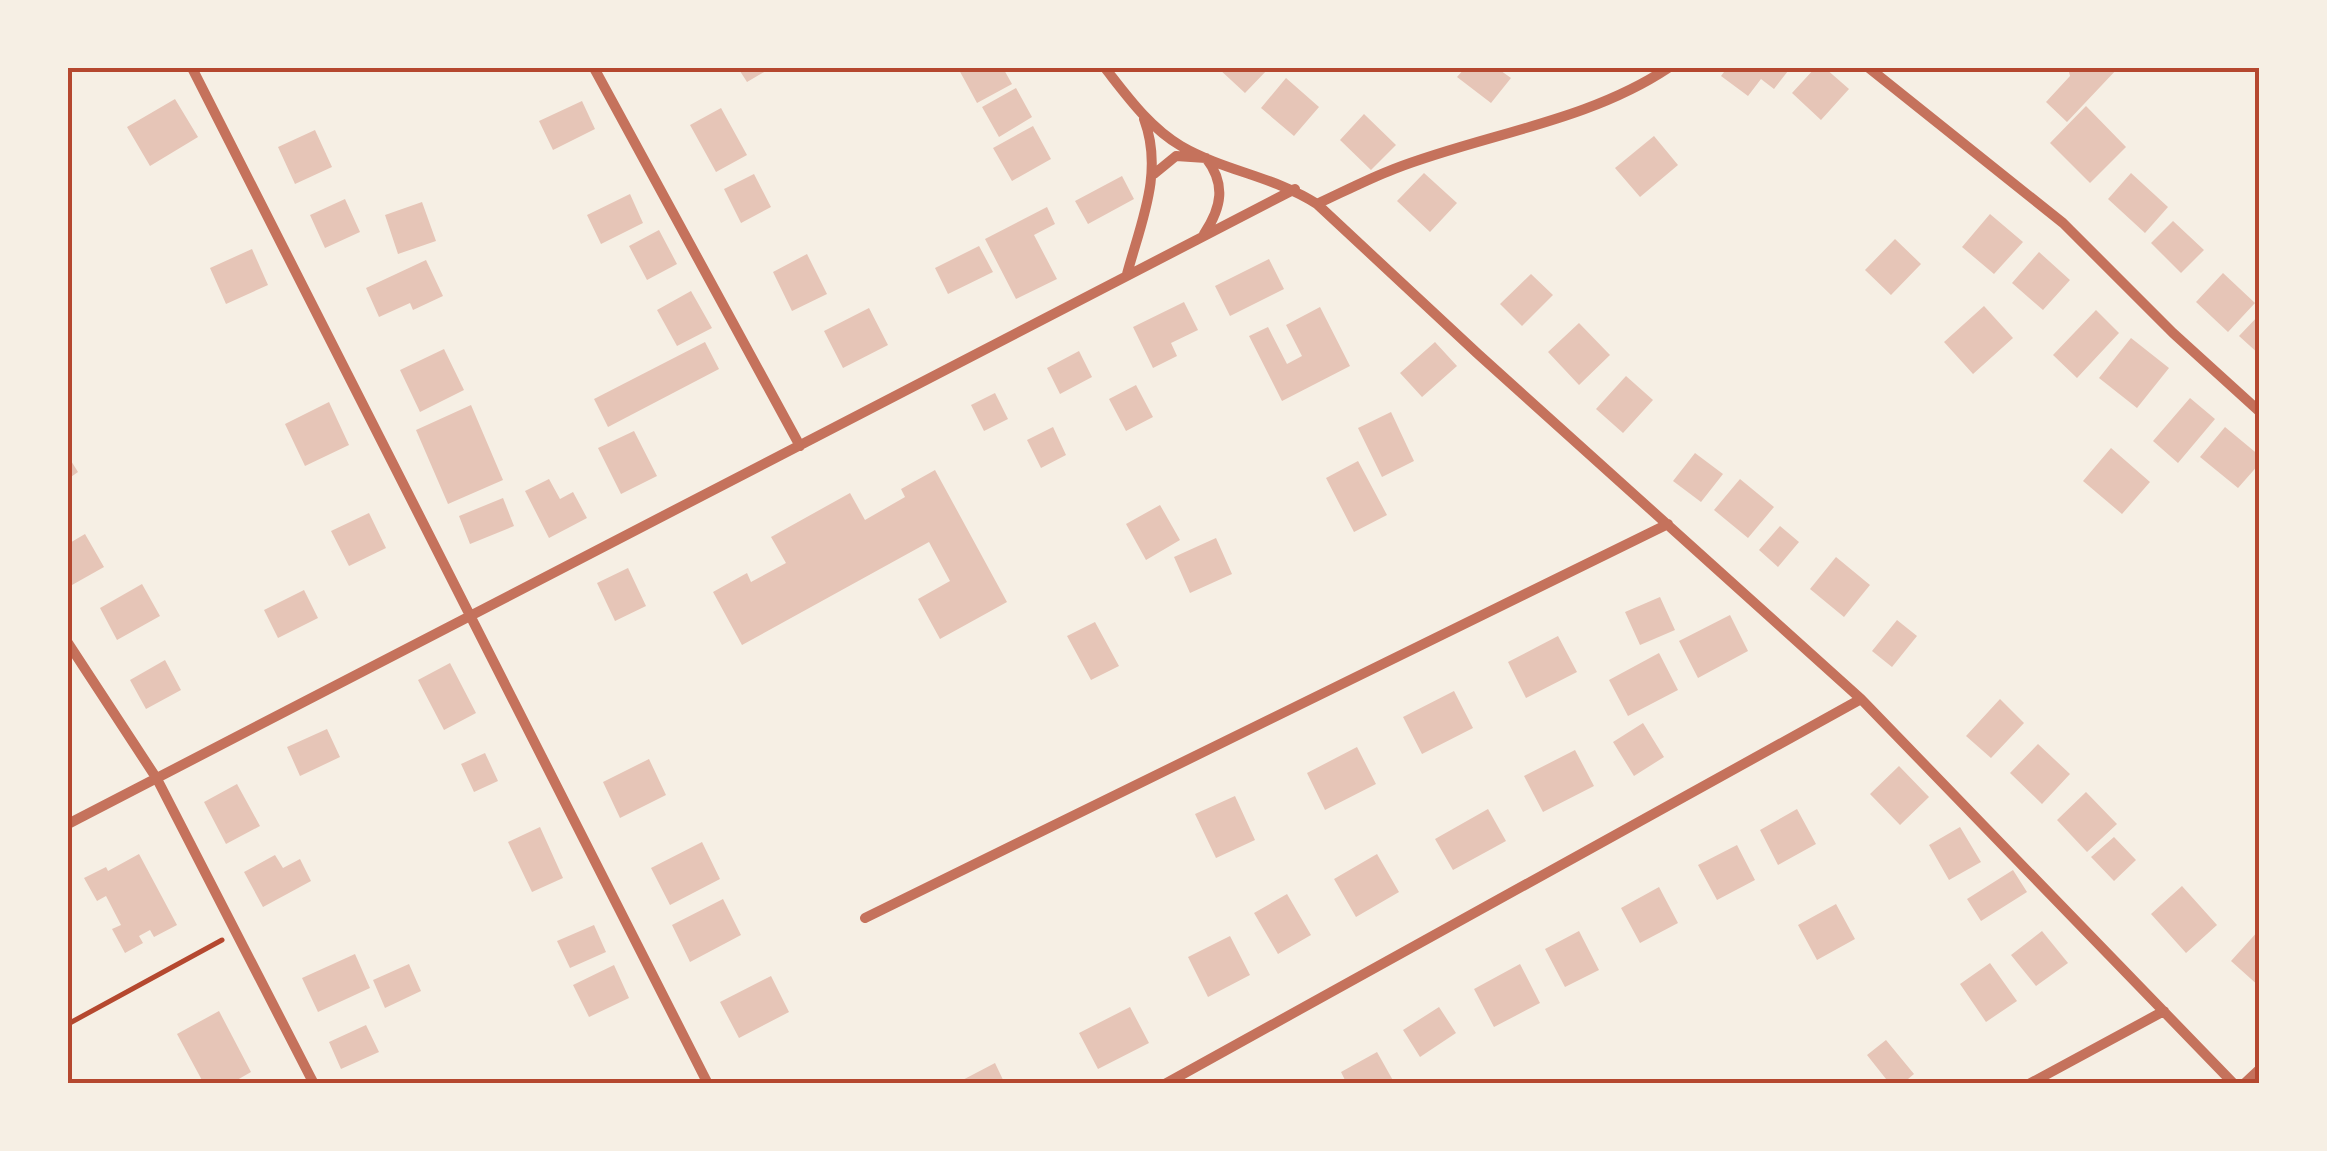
<svg xmlns="http://www.w3.org/2000/svg" width="2327" height="1151" viewBox="0 0 2327 1151" font-family="'PT Sans Narrow',sans-serif">
  <style>
    .building { fill: #e6c5b7 }
    .lines { fill: none; stroke-linecap: round; stroke-linejoin: round }
    .path { stroke: #b5482f; stroke-width: 5 }
    .minor { stroke: #c5725c; stroke-width: 10 }
    .neatline { fill: none; stroke: #b5482f; stroke-width: 4 }
  </style>
  <rect width="100%" height="100%" fill="#f6efe4"/>
  <path class="building" d="M738,68H771L747,82Z
    M958,68H1003L1012,84L977,103Z
    M1218,68H1269L1245,93Z
    M1465,68H1497L1511,78L1491,103L1457,77Z
    M1727,68H1784L1788,71L1774,89L1761,79L1748,96L1721,76Z
    M1815,68H1825L1849,89L1821,120L1792,93Z
    M2068,68H2118L2067,122L2046,102L2070,76Z
    M1286,78L1319,107L1294,136L1261,108Z
    M1016,88L1032,117L999,137L982,107Z
    M175,99L198,137L150,166L127,127Z
    M582,101L595,129L553,150L539,121Z
    M2086,106L2126,147L2090,183L2050,143Z
    M721,108L747,155L716,172L690,125Z
    M1364,114L1396,145L1371,170L1340,140Z
    M1033,126L1051,159L1012,181L993,148Z
    M315,130L332,167L295,184L278,147Z
    M1654,136L1678,165L1640,197L1615,168Z
    M1424,173L1457,203L1430,232L1397,201Z
    M2131,173L2168,207L2145,233L2108,199Z
    M754,174L771,207L741,223L724,189Z
    M1122,176L1134,199L1088,224L1075,201Z
    M630,194L643,223L601,244L587,215Z
    M345,199L360,232L325,248L310,215Z
    M422,202L436,241L398,254L385,215Z
    M1047,207L1055,224L1034,235L1057,279L1016,299L985,239Z
    M1990,214L2023,242L1994,274L1962,247Z
    M2173,221L2204,250L2181,273L2151,243Z
    M659,230L677,264L647,280L629,246Z
    M1895,239L1921,264L1891,295L1865,270Z
    M979,246L993,272L948,294L935,268Z
    M252,249L268,285L226,304L210,268Z
    M2039,252L2070,280L2043,310L2012,283Z
    M807,254L827,294L792,311L773,272Z
    M1269,259L1284,289L1230,316L1215,286Z
    M426,260L443,296L413,310L410,303L379,317L366,288Z
    M2223,273L2255,303L2228,332L2196,302Z
    M1531,274L1553,295L1522,326L1500,304Z
    M691,291L712,328L677,346L657,310Z
    M1184,302L1198,330L1171,343L1177,356L1153,368L1133,327Z
    M1984,306L2013,338L1973,374L1944,342Z
    M1320,307L1350,366L1282,401L1249,336L1268,327L1287,364L1302,356L1286,325Z
    M869,308L888,345L843,368L824,331Z
    M2096,310L2119,333L2077,378L2053,355Z
    M2260,314V355L2239,336Z
    M1579,323L1610,355L1579,385L1548,352Z
    M2131,338L2169,368L2137,408L2099,378Z
    M705,342L719,369L608,427L594,399Z
    M1435,342L1457,366L1422,397L1400,373Z
    M444,349L464,390L420,412L400,370Z
    M1079,351L1092,377L1060,394L1047,368Z
    M1626,376L1653,400L1623,433L1596,409Z
    M1136,385L1153,417L1126,431L1109,399Z
    M995,393L1008,419L984,431L971,405Z
    M2190,398L2215,419L2178,463L2153,441Z
    M329,402L349,445L305,466L285,424Z
    M471,405L503,480L448,504L416,430Z
    M1391,412L1414,461L1382,477L1358,428Z
    M1053,427L1066,455L1041,468L1027,440Z
    M2225,427L2260,456V463L2238,488L2200,457Z
    M634,431L657,476L621,494L598,448Z
    M2111,448L2150,482L2122,514L2083,481Z
    M1695,453L1723,474L1701,502L1673,481Z
    M68,456L78,472L68,479Z
    M1358,461L1387,515L1354,532L1326,478Z
    M935,470L1007,602L940,639L918,599L950,581L929,542L742,645L713,592L747,573L751,582L786,563L771,537L850,493L865,520L905,497L901,489Z
    M549,479L560,499L573,492L587,518L549,538L525,491Z
    M1740,479L1774,507L1748,538L1714,510Z
    M503,498L514,526L470,544L459,516Z
    M1160,505L1180,540L1146,560L1126,524Z
    M369,513L386,548L349,566L331,531Z
    M1780,526L1799,542L1778,567L1759,550Z
    M85,534L104,567L72,585L68,577V544Z
    M1216,538L1232,574L1190,593L1174,557Z
    M1836,557L1870,585L1844,617L1810,589Z
    M628,568L646,606L615,621L597,583Z
    M142,584L160,616L117,640L100,608Z
    M304,590L318,618L278,638L264,610Z
    M1660,597L1675,630L1640,645L1625,612Z
    M1730,615L1748,651L1698,678L1679,641Z
    M1897,620L1917,636L1892,667L1872,651Z
    M1095,622L1119,666L1091,680L1067,636Z
    M1558,636L1577,672L1526,698L1508,662Z
    M1659,653L1678,690L1628,716L1609,680Z
    M165,660L181,690L146,709L130,680Z
    M450,663L476,713L444,730L418,680Z
    M1454,691L1473,728L1422,754L1403,717Z
    M2000,699L2024,723L1991,758L1966,736Z
    M1643,723L1664,757L1634,776L1613,742Z
    M327,729L340,757L300,776L287,747Z
    M2038,744L2070,774L2042,804L2010,773Z
    M1357,747L1376,784L1325,810L1307,773Z
    M1575,750L1594,786L1543,812L1524,776Z
    M485,753L498,781L474,792L461,764Z
    M649,759L666,795L620,818L603,782Z
    M1899,766L1929,797L1900,825L1870,794Z
    M237,784L260,826L226,844L204,802Z
    M2086,792L2117,824L2087,852L2057,820Z
    M1235,796L1255,840L1216,858L1195,814Z
    M1488,809L1506,841L1453,870L1435,839Z
    M1797,809L1816,844L1778,865L1760,830Z
    M540,827L563,878L532,892L508,842Z
    M1960,827L1981,862L1949,880L1929,845Z
    M2114,837L2136,860L2114,881L2091,857Z
    M702,842L720,879L670,905L651,868Z
    M1737,845L1755,880L1717,900L1698,865Z
    M139,854L177,925L154,937L150,930L139,936L143,943L125,953L112,929L121,925L106,896L97,901L84,878L106,867L108,871Z
    M1377,854L1399,892L1356,917L1334,879Z
    M275,855L283,868L300,859L311,881L263,907L244,872Z
    M2013,870L2027,892L1981,921L1967,899Z
    M2182,886L2217,925L2186,953L2151,914Z
    M1659,887L1678,923L1640,943L1621,908Z
    M1287,894L1311,935L1278,954L1254,913Z
    M723,899L741,935L690,962L672,925Z
    M1836,904L1855,939L1817,960L1798,925Z
    M594,925L606,952L570,968L557,941Z
    M2260,929V987L2231,961Z
    M1579,931L1599,970L1565,987L1545,949Z
    M2042,931L2068,963L2036,986L2011,955Z
    M1230,936L1250,975L1208,997L1188,957Z
    M355,954L370,988L318,1012L302,978Z
    M1990,963L2017,1001L1986,1022L1960,984Z
    M409,964L421,991L385,1008L373,980Z
    M1520,964L1540,1003L1494,1027L1474,989Z
    M614,965L629,998L589,1017L573,985Z
    M771,976L789,1012L739,1038L720,1002Z
    M1130,1007L1149,1043L1098,1069L1079,1033Z
    M1439,1007L1456,1033L1420,1057L1403,1030Z
    M219,1011L251,1072L230,1084H204L177,1034Z
    M366,1025L379,1052L341,1069L329,1042Z
    M1886,1040L1914,1074L1902,1084H1890L1867,1055Z
    M1377,1052L1395,1084H1347L1341,1072Z
    M995,1063L1005,1084H955Z"/>
  <g class="lines">
    <path class="path" d="M68,1024L222,940"/>
    <path class="minor" d="M192,68L708,1084
      M594,68L800,446
      M1105,68C1127,96 1149,127 1181,146C1224,171 1276,177 1317,204L1478,354L1861,699L2234,1084
      M1869,68L2063,223L2173,333L2260,412
      M1154,174L1176,156L1206,158C1226,184 1222,207 1204,234
      M1317,204C1343,192 1368,179 1394,169C1484,134 1587,122 1668,68
      M1127,274C1141,222 1164,172 1144,119
      M68,643L157,779L314,1084
      M68,824L1295,189
      M865,918L1668,524
      M1165,1084L1861,699
      M2029,1084L2164,1011
      M2244,1084L2260,1069"/>
  </g>
  <rect width="2327" height="1151" fill="none" stroke="#f6efe4" stroke-width="140"/>
  <rect x="70" y="70" width="2187" height="1011" class="neatline"/>
</svg>
